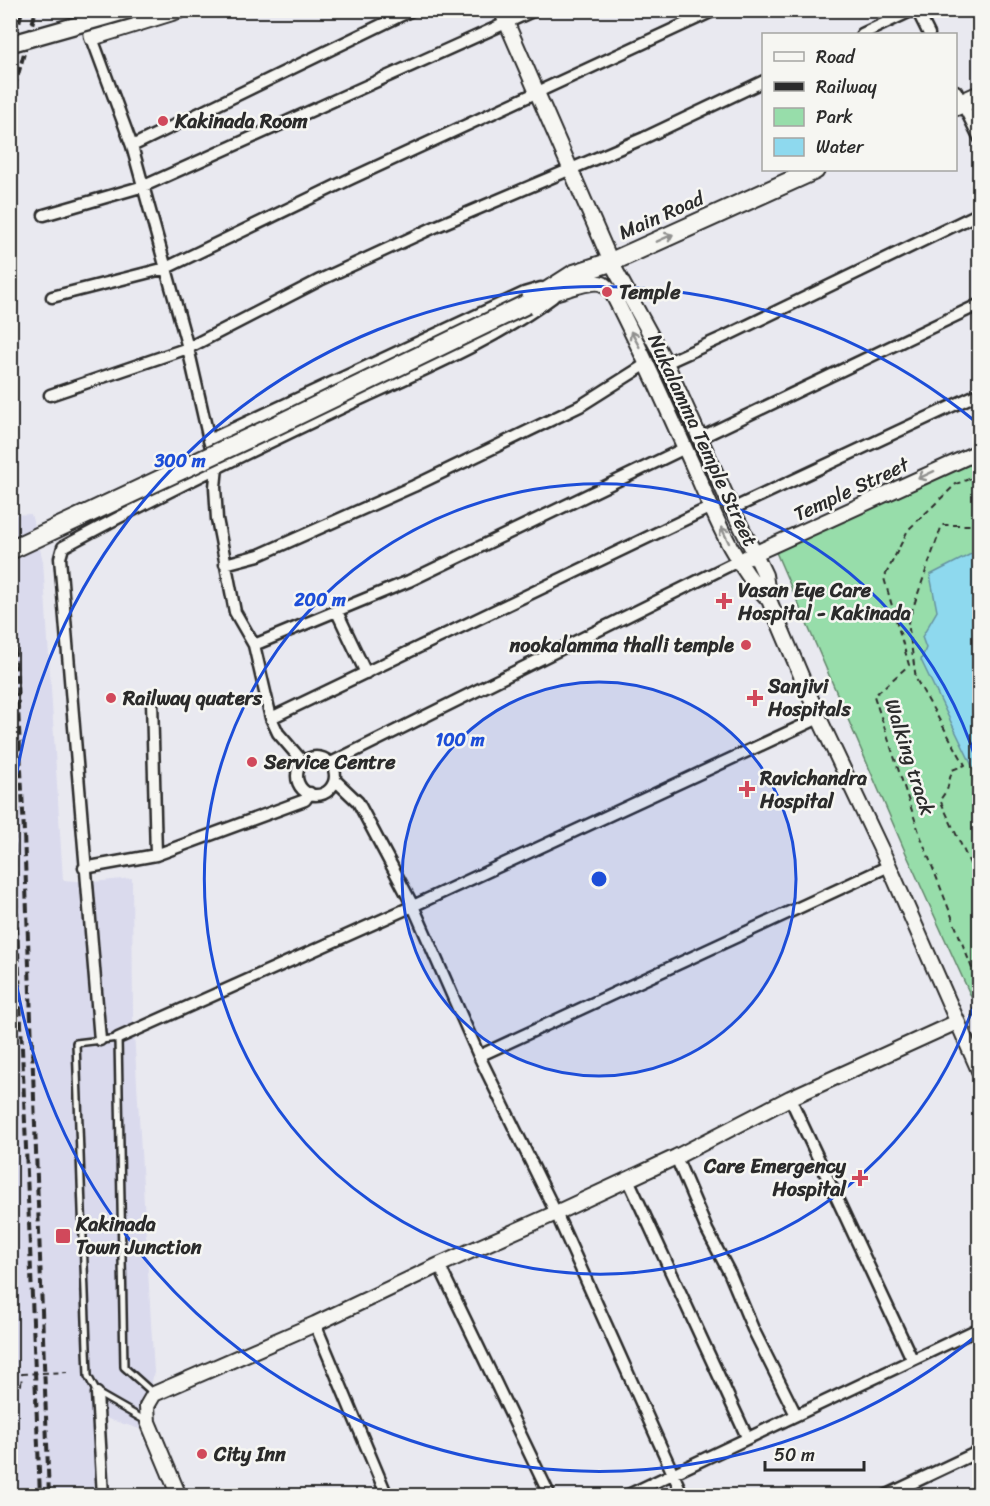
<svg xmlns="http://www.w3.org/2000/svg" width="990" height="1506" viewBox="0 0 990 1506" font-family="Sriracha,sans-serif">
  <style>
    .built { fill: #dadaed }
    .green { fill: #97ddaa; stroke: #61846a; stroke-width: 1.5 }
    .water { fill: #8ed9ee; stroke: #6693a0; stroke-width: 1.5 }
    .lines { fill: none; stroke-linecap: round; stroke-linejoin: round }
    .service-casing { stroke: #2b2b2b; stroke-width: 10 }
    .minor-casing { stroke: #2b2b2b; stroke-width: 15 }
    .tertiary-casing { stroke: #2b2b2b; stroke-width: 18 }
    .trunk-casing { stroke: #2b2b2b; stroke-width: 22 }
    .path { stroke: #2b2b2b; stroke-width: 2; stroke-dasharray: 6 4.5; stroke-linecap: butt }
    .service { stroke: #f6f6f2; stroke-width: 5 }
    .minor { stroke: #f6f6f2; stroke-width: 10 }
    .tertiary { stroke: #f6f6f2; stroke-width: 14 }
    .trunk { stroke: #f6f6f2; stroke-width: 18 }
    .rail { stroke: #2b2b2b; stroke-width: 4; stroke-dasharray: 9 4.5; stroke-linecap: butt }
    .secondary-bridge-casing { stroke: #2b2b2b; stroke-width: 20; stroke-linecap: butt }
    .trunk-bridge-casing { stroke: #2b2b2b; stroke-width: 22; stroke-linecap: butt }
    .path-bridge { stroke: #2b2b2b; stroke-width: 2; stroke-dasharray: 6 4.5; stroke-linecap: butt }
    .secondary-bridge { stroke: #f6f6f2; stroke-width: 15 }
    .trunk-bridge { stroke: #f6f6f2; stroke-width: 18 }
    .oneway { stroke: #90908e }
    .ring { fill: none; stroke: #1d4ed8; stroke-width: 3 }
    .poi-dot { fill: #d1495b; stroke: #f6f6f2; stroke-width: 2 }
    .labels { text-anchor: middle; stroke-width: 5; stroke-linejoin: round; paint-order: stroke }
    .poi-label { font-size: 20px; font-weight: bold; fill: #2b2b2b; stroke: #f6f6f2; text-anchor: start }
    .street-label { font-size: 20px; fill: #2b2b2b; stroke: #f6f6f2 }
    .centre { fill: #1d4ed8; stroke: #f6f6f2; stroke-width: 3 }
    .ring-label { font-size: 18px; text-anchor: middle; font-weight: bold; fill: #1d4ed8; stroke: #f6f6f2; stroke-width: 5; stroke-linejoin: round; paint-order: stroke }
  </style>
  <rect width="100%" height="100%" fill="#e9e9f0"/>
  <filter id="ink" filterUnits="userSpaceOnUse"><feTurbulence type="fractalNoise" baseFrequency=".0167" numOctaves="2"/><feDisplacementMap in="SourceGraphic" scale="12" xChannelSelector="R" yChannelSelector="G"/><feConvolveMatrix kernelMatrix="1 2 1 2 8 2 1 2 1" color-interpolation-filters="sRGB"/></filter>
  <g filter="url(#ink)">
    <path class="built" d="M31,514L43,561L63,880L93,882L132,878L133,1015L154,1373L140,1429L92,1414L95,1495L11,1496L10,515Z"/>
    <path class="green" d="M979,459V1014L904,849L772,543Z"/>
    <path class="water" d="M979,550V780L921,660L926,648L922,637L937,611L930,575Z"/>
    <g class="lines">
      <g class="service-casing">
        <path id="service" d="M146,1421L97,1393L88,1376L76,1043L118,1038L124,1367L153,1393"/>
      </g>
      <g class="minor-casing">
        <path id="minor" d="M917,10L929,34
          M862,34L913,10
          M92,38L132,146L188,348L209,440L217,467L215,487L217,519L235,612L254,645L271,718L278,733L303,762
          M956,91L980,139
          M132,146L412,10
          M44,215L144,186L535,10
          M52,297L166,268L350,179L715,10
          M666,363L728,335L980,213
          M50,395L188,348L320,280L437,226L644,138L764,81
          M700,438L980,304
          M209,440L524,293L541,288
          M732,509L980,393
          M225,564L259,555L414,486L580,406L648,363
          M337,612L366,673
          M254,645L409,581L685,448
          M152,700L156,855
          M271,718L711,507
          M297 776a19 19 0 1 1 38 0a19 19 0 1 1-38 0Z
          M331,763L738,561
          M335,780L358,802L413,906L479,1056L556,1213L683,1496
          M84,868L156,855L305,800L310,793
          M118,1038L413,906L819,718
          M100,1040L60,558L63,547C159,495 257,448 356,401C423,370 494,341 553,297
          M479,1056L889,866
          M790,1098L912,1359
          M676,1157L707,1230L730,1274L753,1329L796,1415
          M628,1179L747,1437
          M439,1265L550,1496
          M315,1324L387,1496
          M97,1393L103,1496
          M626,1496L980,1328
          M885,1496L980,1451"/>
      </g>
      <g class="tertiary-casing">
        <path id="tertiary" d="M88,10L92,38L182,10
          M501,10L611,262L666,363L732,509L755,554L765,575L769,600L819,718L889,866L980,1073
          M544,295C559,294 591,278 603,284C606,286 608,289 611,291C641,348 666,407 693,466C714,513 732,563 769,600
          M747,557L980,451
          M179,1496L148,1422L147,1406L154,1394L315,1324L439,1265L556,1213L676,1157L790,1098L957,1022"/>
      </g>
      <g class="trunk-casing">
        <path id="trunk" d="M956,106L980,95
          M527,304L574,274L611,262L815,170"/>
      </g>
      <path class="path" d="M980,475L956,484L908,530L884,578L909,665L874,696L920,835L980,989
        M980,525H942L908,622L916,679L965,765L952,770L947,790L940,800L980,885
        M971,1016L980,1012"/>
      <use href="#service" class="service"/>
      <use href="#minor" class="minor"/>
      <use href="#tertiary" class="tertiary"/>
      <use href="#trunk" class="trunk"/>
      <path class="rail" d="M10,62L22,10
        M10,129L16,82L36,10
        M10,539L24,833L49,1496
        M10,750L40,1496"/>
      <g class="secondary-bridge-casing">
        <path id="secondary-bridge" d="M10,44L130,10"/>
      </g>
      <g class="trunk-bridge-casing">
        <path id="trunk-bridge" d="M10,550L279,424L527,304"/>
      </g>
      <path class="path-bridge" d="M10,1385H21L22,1374L67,1372"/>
      <use href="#secondary-bridge" class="secondary-bridge"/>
      <use href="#trunk-bridge" class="trunk-bridge"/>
    </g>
    <defs><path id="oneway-shaft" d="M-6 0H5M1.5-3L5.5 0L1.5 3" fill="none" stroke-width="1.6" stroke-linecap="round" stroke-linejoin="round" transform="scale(1.5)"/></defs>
    <g class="oneway">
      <use href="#oneway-shaft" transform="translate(665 238) rotate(-24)"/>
      <use href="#oneway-shaft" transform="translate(635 339) rotate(-119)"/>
      <use href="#oneway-shaft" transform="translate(926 475) rotate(155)"/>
      <use href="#oneway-shaft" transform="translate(725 535) rotate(-116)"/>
    </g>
  </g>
  <circle cx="599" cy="879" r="197" fill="#1d4ed8" fill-opacity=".12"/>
  <g class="ring">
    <circle cx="599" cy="879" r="197"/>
    <path d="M979 988A395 395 0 1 1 979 770"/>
    <path d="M976 1336A592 592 0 0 1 11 946M11 812A592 592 0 0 1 976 422"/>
  </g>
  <g class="poi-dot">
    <circle cx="163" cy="121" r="6"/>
    <circle cx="607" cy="292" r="6"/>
    <path d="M721 592h6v6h6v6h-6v6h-6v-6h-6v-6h6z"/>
    <circle cx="746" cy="645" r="6"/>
    <circle cx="111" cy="698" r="6"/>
    <path d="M752 689h6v6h6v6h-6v6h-6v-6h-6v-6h6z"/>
    <circle cx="252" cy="762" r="6"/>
    <path d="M744 780h6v6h6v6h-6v6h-6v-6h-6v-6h6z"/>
    <path d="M857 1169h6v6h6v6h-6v6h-6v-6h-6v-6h6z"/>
    <rect x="55" y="1228" width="16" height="16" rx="3"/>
    <circle cx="202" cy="1454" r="6"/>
  </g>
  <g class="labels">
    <g class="poi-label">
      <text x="175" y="128">Kakinada Room</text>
      <text x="619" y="299">Temple</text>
      <text x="738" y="597">Vasan Eye Care<tspan x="738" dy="23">Hospital - Kakinada</tspan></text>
      <text x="734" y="652" text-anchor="end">nookalamma thalli temple</text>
      <text x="768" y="693">Sanjivi<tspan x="768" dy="23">Hospitals</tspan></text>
      <text x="123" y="705">Railway quaters</text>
      <text x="264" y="769">Service Centre</text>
      <text x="760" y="785">Ravichandra<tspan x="760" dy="23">Hospital</tspan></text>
      <text x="846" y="1173" text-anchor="end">Care Emergency<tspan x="846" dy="23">Hospital</tspan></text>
      <text x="76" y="1231">Kakinada<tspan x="76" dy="23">Town Junction</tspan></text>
      <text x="214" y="1461">City Inn</text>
    </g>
    <g class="street-label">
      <text transform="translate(661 215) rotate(-24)" y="7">Main Road</text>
      <text transform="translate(703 440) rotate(65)" y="7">Nukalamma Temple Street</text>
      <text transform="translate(851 489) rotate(-25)" y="7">Temple Street</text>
      <text transform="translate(910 757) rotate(72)" y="7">Walking track</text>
    </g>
  </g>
  <circle cx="599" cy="879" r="9" class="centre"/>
  <g class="ring-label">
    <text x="180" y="467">300 m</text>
    <text x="320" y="606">200 m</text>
    <text x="460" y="746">100 m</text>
  </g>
  <rect width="990" height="1506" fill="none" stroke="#f6f6f2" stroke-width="36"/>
  <rect x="18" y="18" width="954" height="1470" fill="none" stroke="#2b2b2b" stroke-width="2" filter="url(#ink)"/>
  <rect x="762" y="33" width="195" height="138" fill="#f6f6f2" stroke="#a5a5a2" stroke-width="1.5"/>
  <rect x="774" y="52" width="30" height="9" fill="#f6f6f2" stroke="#a5a5a2" stroke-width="1.5"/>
  <text x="816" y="63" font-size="18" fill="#2b2b2b">Road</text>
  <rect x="774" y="82" width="30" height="9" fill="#2b2b2b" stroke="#a5a5a2" stroke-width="1.5"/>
  <text x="816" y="93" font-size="18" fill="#2b2b2b">Railway</text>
  <rect x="774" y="108" width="30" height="18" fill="#97ddaa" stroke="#a5a5a2" stroke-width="1.5"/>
  <text x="816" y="123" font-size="18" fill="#2b2b2b">Park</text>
  <rect x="774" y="138" width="30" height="18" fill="#8ed9ee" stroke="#a5a5a2" stroke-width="1.5"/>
  <text x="816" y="153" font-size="18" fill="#2b2b2b">Water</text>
  <path d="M765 1461v9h99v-9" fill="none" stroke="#2b2b2b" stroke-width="3"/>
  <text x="774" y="1461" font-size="18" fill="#2b2b2b" stroke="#f6f6f2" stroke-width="4.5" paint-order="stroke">50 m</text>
</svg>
